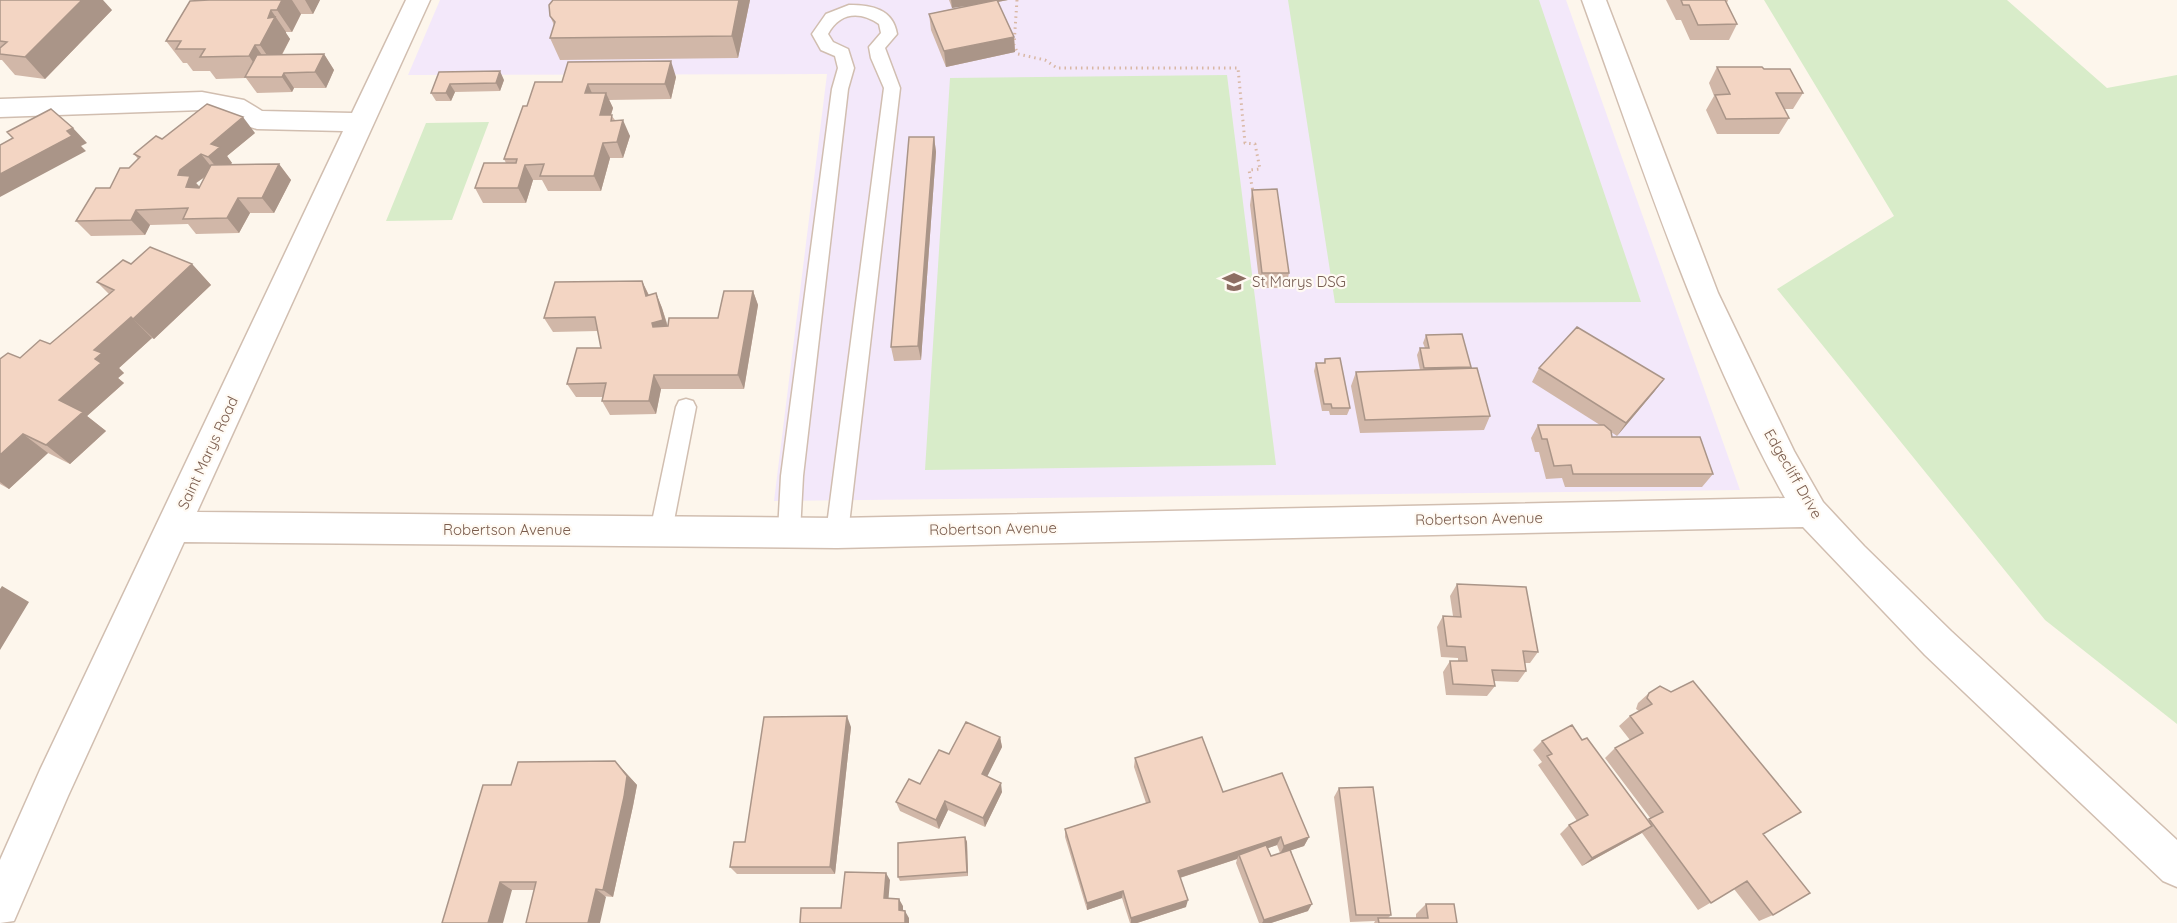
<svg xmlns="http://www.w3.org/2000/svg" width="2177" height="923" viewBox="0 0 2177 923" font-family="Quicksand,sans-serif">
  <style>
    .education { fill: #f3e8fa }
    .green { fill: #d8ecc9 }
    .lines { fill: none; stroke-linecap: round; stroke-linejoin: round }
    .service-casing { stroke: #d1beb0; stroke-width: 3 }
    .minor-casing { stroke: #d1beb0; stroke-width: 3 }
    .path { stroke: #d9b8a5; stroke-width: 3; stroke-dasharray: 1.5 4; stroke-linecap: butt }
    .service { fill: #fff; fill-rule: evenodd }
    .minor { fill: #fff; fill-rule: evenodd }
    .wall { fill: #d1b7a8; fill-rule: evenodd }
    .shaded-wall { fill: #aa9588 }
    .building { fill: #f3d5c3; stroke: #aa9588; stroke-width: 1.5 }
    .labels { text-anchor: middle; stroke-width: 4.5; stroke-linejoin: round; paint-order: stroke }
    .education-label { font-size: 15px; fill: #785e54; stroke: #fffaf3; text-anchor: start }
    .street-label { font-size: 15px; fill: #7a5c4d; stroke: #fffaf3 }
  </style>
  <rect width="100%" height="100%" fill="#fdf6ec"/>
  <path class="education" d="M440,0H1566L1740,490L774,501L827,74L408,75Z"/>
  <path class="green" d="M1288,0H1539L1641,302L1335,303Z
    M1764,0H2007L2107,88L2177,75V724L2045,620L1777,289L1894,216Z
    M1227,75L1276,465L925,470L950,78Z
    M489,122L452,220L386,221L426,123Z"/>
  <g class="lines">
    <g class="service-casing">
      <path id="service" d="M849,5C872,5 893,9 897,34L885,48L900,88L848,533L845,540L837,543L829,540L826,533L884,88L871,58L869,47L881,33L879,24C860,11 840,12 828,34L833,42L848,49L854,68L848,89L803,476L800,532L797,539L789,541L781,539L778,532L781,476L832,89L838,68L835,56L821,50L812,34L826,14Z
        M686,399L693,401L696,407L672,531L669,538L661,540L653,538L650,531L676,407L679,401Z"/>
    </g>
    <g class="minor-casing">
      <path id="minor" d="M406,0H430L197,512L837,518L1785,498C1698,341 1643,169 1582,0H1606L1718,293L1794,451L1823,502L1864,546L1951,631L2177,840V887L2163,881L1925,655L1803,527L837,548L184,542L68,796L14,921L0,923V860L40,770L343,131L257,129L247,126L228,114L202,110L0,117V99L202,92L244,100L262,111L352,113Z"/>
    </g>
    <path class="path" d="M1017,0L1014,45L1018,54L1045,60L1057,68H1238L1245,143L1255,144L1260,169L1249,170L1253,192"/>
    <use href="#service" class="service"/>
    <use href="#minor" class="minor"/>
  </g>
  <path class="wall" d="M0,0L112,10L45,79L15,75L2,60H0Z
    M209,0H320L313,14H301L292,32H286V33L290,39L282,55L324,54L334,70L326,88H294L292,92L257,93L246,78L216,79L210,71H193L187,63H183L166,41Z
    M553,0H750L738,58L560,60L550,38L554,25L550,16Z
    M949,0H1008L998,2L1014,37L1015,52L946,67L931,30L929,14L965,6L952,8Z
    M1666,0H1728L1727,3L1737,24L1729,40H1690L1681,20H1676Z
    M1717,67L1764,69L1803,93L1793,109H1784L1789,118L1779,134H1717L1706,110L1714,96L1709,83Z
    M439,72L504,80L500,91L455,92L451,101H436L431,93Z
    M676,77L671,99L609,100L613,108L611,115L615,120L630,136L623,158H610L601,191H548L542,180H533L526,203H483L475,188L506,163L504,159L527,106L562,82Z
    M255,133L227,156L232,163L230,165L279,164L291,180L274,213H250L239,233L196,234L188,224L150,225L145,235L91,236L76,221L138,159L134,154ZM205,177L200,187L196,183Z
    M934,137L936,152L921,360L894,361L891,347Z
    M1252,190L1289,273L1286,288H1260L1250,205Z
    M131,264H192L211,285L154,339L152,338L119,368L124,373L118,378L124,383L87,416L106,431L70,464L48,453L9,489L0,484V359L20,358L50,344L109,294L97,282Z
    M642,281L649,295L656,293L662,308L668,326L718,318L753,291L758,305L744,389H661L656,414L610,415L602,401L603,397H576L567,384L601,348L598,331L553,332L544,318Z
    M1426,335L1471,367L1470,369L1490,416L1484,430L1360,433L1351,386L1356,372L1420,370L1417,355L1420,348H1425L1423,343Z
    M1325,359L1350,408L1347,415H1330L1329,411H1322L1314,371L1316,363H1324Z
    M1539,368L1664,379L1654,392L1617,436L1611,432L1612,437L1713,474L1702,487H1565L1562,478L1546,479L1539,452H1535L1531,438L1538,425H1600L1532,382Z
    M1457,584L1538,652L1530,663H1525L1526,671L1518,682L1494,681L1495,686L1487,696L1446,695L1443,672L1450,661H1458V658L1441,657L1437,627L1443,616H1453L1450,596Z
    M1649,693L1763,834L1773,915L1759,921L1734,889L1698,910L1642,833L1582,866L1560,834L1569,825L1577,821L1538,765L1542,762L1533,750L1542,741L1582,740L1648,821L1651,819L1605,758L1615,748L1630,740L1619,726L1630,716L1639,711L1636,709L1638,703Z
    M851,727L835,874H737L730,867L745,842Z
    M1000,737L1002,747L987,776L1002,792L985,827L948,810L939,829L900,811L896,802L920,784L949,754Z
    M1135,758L1223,792L1309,837L1304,846L1291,850L1308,911L1271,923H1259L1236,863L1237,859L1180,878L1186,907L1137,923H1130L1122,898L1087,910L1065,837V829L1146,803L1134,767ZM1277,845L1280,853L1271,856L1268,848Z
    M615,761L637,785L633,806L613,897L534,890H512L442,923L511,785Z
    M1339,788L1391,915L1388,918H1416V914L1426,904L1457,923H1374L1375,921L1350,922L1334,797Z
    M965,837L967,842L968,876L900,881L898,877Z"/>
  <path class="shaded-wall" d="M82,0H103L112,10L45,79L25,57Z
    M282,0H292L301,14L292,32L277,10Z
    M305,0H320L313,14Z
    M739,0H750L738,58L732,36Z
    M951,0H964L965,6L952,8Z
    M964,0H1008L965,8Z
    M271,10L286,32V33L290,39L275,67L260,45L268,18Z
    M1014,37L1015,52L946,67L944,51Z
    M255,45L270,67L263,77L249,56Z
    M324,54L334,70L326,88L315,72Z
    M671,61L676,77L671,99L665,84Z
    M500,71L504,80L500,91L496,83Z
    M284,73L294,88L292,92L282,77Z
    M450,84L455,92L451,101L446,93Z
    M588,84L595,100L585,93Z
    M606,93L613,108L606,130L600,115Z
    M243,117L255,133L227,156L232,163L221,173L208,157L211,144Z
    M623,120L630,136L623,158L617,142Z
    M73,128L87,143L81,146L86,151L0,197V174Z
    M934,137L936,152L921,360L918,346Z
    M603,143L610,158L601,191L594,176Z
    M201,154L214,170L196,183L203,191L186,187L178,175L180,170Z
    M279,164L291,180L274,213L262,198Z
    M525,165L533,180L526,203L518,188Z
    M238,198L250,213L239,233L227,218Z
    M136,210L150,225L145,235L131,220Z
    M192,264L211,285L154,339L133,319Z
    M642,281L649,296H646Z
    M753,291L758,305L744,389L738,375Z
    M656,293L662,308L670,335L653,327L652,323Z
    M131,317L152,338L119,368L124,373L118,378L124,383L87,416L106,431L70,464L46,445L59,400L95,359L94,350Z
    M654,375L661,389L656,414L649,401Z
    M1664,379L1654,392L1617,436L1626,423Z
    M23,434L48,453L9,489L0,482V455Z
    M2,586L29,602L0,650V589Z
    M847,716L851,727L835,874L830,867Z
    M1000,737L1002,747L984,783L982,774Z
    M615,761L637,785L633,806L613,897L603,890Z
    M1001,783L1002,792L985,827L983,818Z
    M945,801L948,810L939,829L936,820Z
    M1652,826L1640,834L1582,866L1592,858Z
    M965,837L967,842L968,876L967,872Z
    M1281,837L1277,845L1240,858L1239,855L1237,859L1176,879L1178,871Z
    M1309,837L1304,846L1280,854L1284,846Z
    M886,873L890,880L888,905L884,898Z
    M500,882L512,890L503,923H488Z
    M596,889L606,897L600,923H588Z
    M1123,891L1122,898L1087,910V903Z
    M899,899L903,906V917L899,910Z
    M1188,900L1186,907L1137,923H1131V918Z
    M1312,904L1308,911L1271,923H1262L1264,920Z
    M905,911L909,918V923H905Z"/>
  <path class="building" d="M0,0H82L25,57L0,54V48L7,42L0,41Z
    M209,0H282L277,10H271L268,18L275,17L260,45H255L249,56L200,57L205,49H176L181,41H166L190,1Z
    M553,0H739L732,36L550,38L555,22L550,16L549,5Z
    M997,0L1014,37L944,51L929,14Z
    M1681,0H1725L1737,24L1698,25L1689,5H1683Z
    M324,54L315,72L284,73L282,77H245L257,55Z
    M671,61L665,84H588L585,93H606L600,115H612L611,121L623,120L617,142L603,143L594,176H540L544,164L525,165L518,188H475L484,163H516L517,159H504L523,106H527L535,82H562L568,62Z
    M1717,67H1762L1764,69H1790L1803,93H1776L1789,118L1726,119L1715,95L1730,94Z
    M500,71L496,83L450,84L446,93H431L439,72Z
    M207,104L243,117L211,144L220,147L208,157L201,154L180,170L178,175L190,176L186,187L199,188L211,165L279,164L262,198H238L227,218L183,219L188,208L136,210L131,220L76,221L96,188H110L120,168H129L140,157L134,154L156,136L162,139Z
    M51,109L73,128L67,131L72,136L0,174V145L13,138L7,132Z
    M909,137H934L918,346L891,347Z
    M1277,189L1289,273H1262L1252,190Z
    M150,247L192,264L133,319L131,317L94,350L102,353L95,359L101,363L59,400L83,412L46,445L23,434L0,455V359L8,353L20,358L40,340L50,344L114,290L97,282L123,260L131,264Z
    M642,281L646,296L656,293L663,320L652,323L653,327L668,326L669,318H718L724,291H753L738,375H654L649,401H602L606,383L567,384L577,348H601L595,317L544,318L555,282Z
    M1577,327L1664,379L1626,423L1539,368Z
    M1462,334L1471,367L1424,368L1420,348H1429L1426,335Z
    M1340,358L1350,408H1332L1331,404H1324L1316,363H1325V359Z
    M1477,368L1490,416L1365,420L1356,372Z
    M1538,425H1604L1611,431L1612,437H1700L1713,474H1573L1571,465L1554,466L1547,439H1542Z
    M1457,584L1526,587L1538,652L1523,651L1526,671L1492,670L1495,686L1453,684L1450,661H1467L1465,647L1447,646L1443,616L1461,617Z
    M1693,681L1801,812L1763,834L1810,893L1773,915L1747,881L1711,903L1649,819L1663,812L1615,748L1643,733L1630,716L1652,704L1647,698L1649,693L1660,686L1671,692Z
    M847,716L830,867H730L734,842H745L764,717Z
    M966,722L1000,737L982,774L1001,783L983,818L945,801L936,820L896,802L909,779L920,784L939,750L949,754Z
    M1572,725L1582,740L1587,738L1652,826L1592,858L1569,825L1588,815L1547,756L1552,754L1542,741Z
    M1202,737L1223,792L1282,773L1309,837L1284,846L1281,837L1178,871L1188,900L1131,918L1123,891L1087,903L1065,829L1150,802L1135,758Z
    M615,761L627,776L624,797L603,890L596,889L588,923H526L536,882H500L488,923H442L483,785H511L518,762Z
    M1373,787L1391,915H1356L1339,788Z
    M965,837L967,872L898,877V843Z
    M1266,845L1271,856L1290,850L1312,904L1264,920L1239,855Z
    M845,872L886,873L884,898L899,899V910L905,911V923H800L801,908H841Z
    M1426,904H1454L1457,923H1379L1378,918H1428Z"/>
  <defs>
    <g id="school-bare" transform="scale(1.8)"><path d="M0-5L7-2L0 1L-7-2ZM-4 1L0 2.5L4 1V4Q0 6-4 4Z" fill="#8d6e63" stroke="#fffaf3" stroke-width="2.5" paint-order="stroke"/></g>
  </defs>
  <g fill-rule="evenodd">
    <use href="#school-bare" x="1234" y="282"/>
  </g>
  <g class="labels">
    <g class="education-label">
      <text x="1252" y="287">St Marys DSG</text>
    </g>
    <g class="street-label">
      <text transform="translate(208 453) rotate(-65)" y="5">Saint Marys Road</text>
      <text transform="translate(1793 474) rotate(60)" y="5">Edgecliff Drive</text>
      <text transform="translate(1479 519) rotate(-1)" y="5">Robertson Avenue</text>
      <text transform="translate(993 529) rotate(-1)" y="5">Robertson Avenue</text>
      <text x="507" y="535">Robertson Avenue</text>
    </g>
  </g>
</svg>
